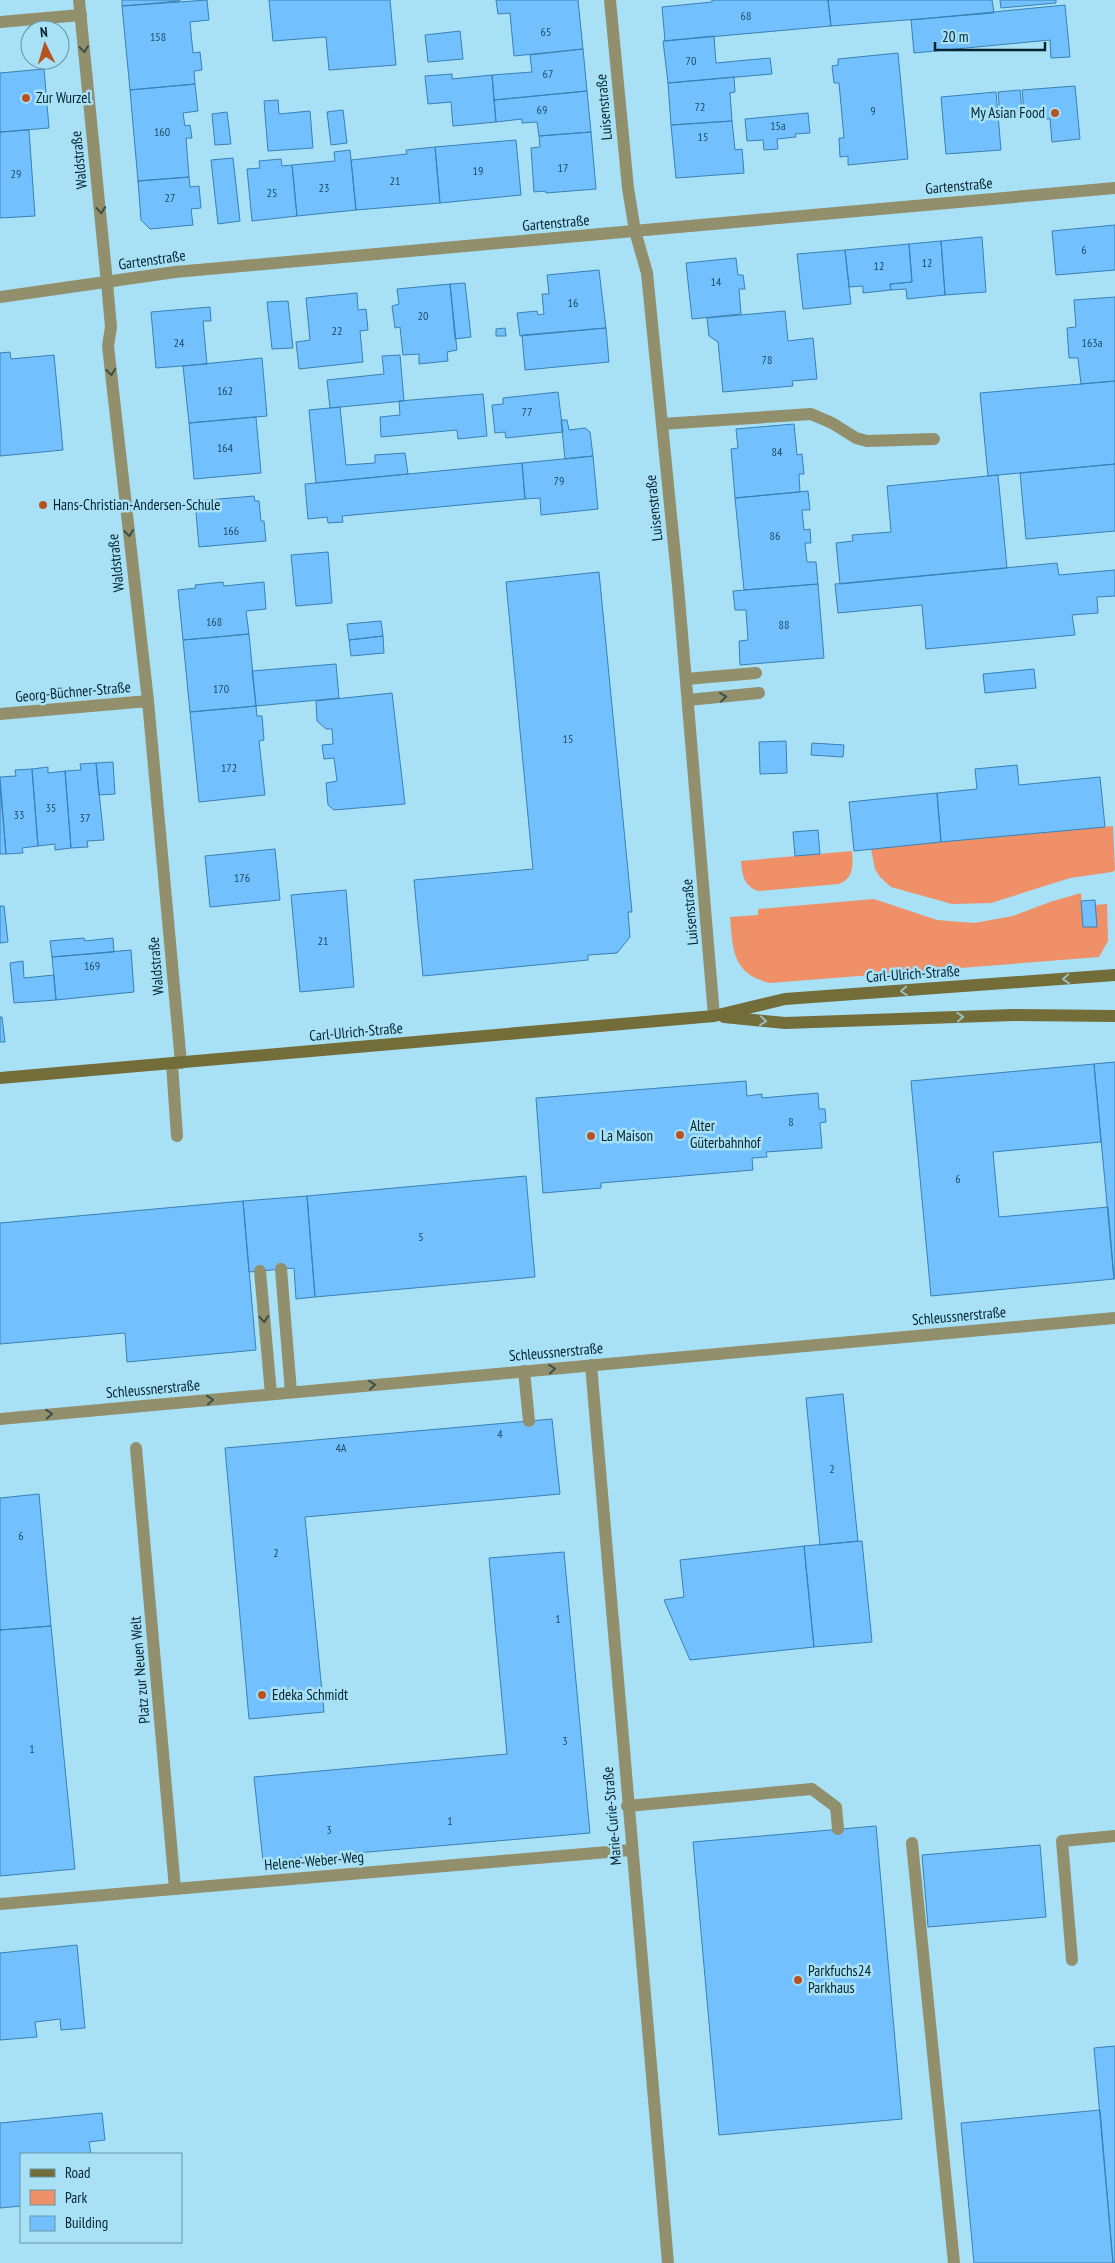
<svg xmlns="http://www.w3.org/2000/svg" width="1115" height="2263" viewBox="0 0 1115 2263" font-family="'PT Sans Narrow',sans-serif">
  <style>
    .green { fill: #ef9068 }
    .building { fill: #72c0fe; stroke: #3980b4 }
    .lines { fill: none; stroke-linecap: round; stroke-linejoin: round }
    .service { stroke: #928f6d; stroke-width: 12 }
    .pedestrian { stroke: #928f6d; stroke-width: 12 }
    .minor { stroke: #928f6d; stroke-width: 12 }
    .secondary { stroke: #726d39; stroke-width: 12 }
    .oneway { stroke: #3c4f48 }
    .oneway2 { stroke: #98bebd }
    .poi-dot { fill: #b75321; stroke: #a8e0f5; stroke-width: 2 }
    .labels { text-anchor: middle; stroke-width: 5; stroke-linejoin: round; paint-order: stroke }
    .number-label { font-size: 12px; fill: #1f4b63 }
    .poi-label { font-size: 15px; fill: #03242f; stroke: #a8e0f5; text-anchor: start }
    .street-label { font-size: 15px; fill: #03242f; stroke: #a8e0f5 }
  </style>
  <rect width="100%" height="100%" fill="#a8e0f5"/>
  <path class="green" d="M1113,826L1115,870L1112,872L1070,878L991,903L952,904L891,887L880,877L875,869L871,849Z
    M852,851C853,865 854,878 839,884L759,891C744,887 742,875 741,861Z
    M1081,893L1084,927L1097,926L1095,905L1107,904L1108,941L1099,957L770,983C732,974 733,950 730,917L758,915V909L874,899L937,920L974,923L1013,916L1050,902Z"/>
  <path class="building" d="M122,0H180V1L122,6Z
    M207,0L209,20L190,22L193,53L200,52L202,70L194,71L195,84L130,90L122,6Z
    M269,0H390L396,65L329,70L326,37L273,41Z
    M496,0H578L583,49L514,56L510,13L498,14Z
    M712,0H828L831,26L665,41L662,7L712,2Z
    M828,0H992L994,13L831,26Z
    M1000,0H1056V3L1001,8Z
    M1065,5L1070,57L1051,58L1050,40L914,53L911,20Z
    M460,31L463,59L428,62L425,35Z
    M714,36L716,63L770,58L772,74L668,83L663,41Z
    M583,49L587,91L494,100L492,75L532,72L530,55Z
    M898,53L908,159L848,165V156L840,157L839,138H844L839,83H834L832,66L838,65V59Z
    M44,69L49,128L0,132V73Z
    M452,74V79L492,75L496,122L453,126L451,102L428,104L425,76Z
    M734,77L735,92L730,93L732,121L671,125L668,83Z
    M195,84L198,111L183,113L185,126L190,125L192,138H186L189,177L138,181L130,90Z
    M1075,86L1080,139L1052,142L1050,119H1045L1044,109L1024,111L1022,90Z
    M1020,90L1022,111L1000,113L998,92Z
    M587,91L591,132L539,136L537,122L522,123V119L496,122L494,100Z
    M996,92L1001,150L946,154L941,97Z
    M278,100L279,114L310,111L313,148L268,151L264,101Z
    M343,110L347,143L331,145L327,112Z
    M227,112L231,144L215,145L212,114Z
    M808,113L810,133L795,134L796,137L777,139L778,149L764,150L763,140L747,141L745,119Z
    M732,121L735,150L742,149L744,173L676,178L671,125Z
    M29,130L35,216L0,218V132Z
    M591,132L596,189L546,193L545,191L534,192L531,148L540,147L539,136Z
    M516,140L521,195L440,203L435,147Z
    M435,147L440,203L356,210L351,160L407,154L406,150Z
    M350,150L356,210L297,216L292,165L335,161L334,152Z
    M233,158L240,221L218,224L211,160Z
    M281,159L282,166L292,165L297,216L252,221L247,169L260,168L259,161Z
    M189,177L190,187L199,186L201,208L191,209L193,225L150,229L141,220L138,181Z
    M1115,225V270L1056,275L1052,231Z
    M982,237L986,292L945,295L941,241Z
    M941,241L945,295L907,299L906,289L891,290L890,284L912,282L909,244Z
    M909,244L912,282L890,284L891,290L863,293V286L849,287L845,250Z
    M845,250L851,304L803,309L797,254Z
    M736,258L738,275H743L745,289H739L741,314L692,319L686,263Z
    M599,270L606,328L520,336L517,313L537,311L538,315L544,314L542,294H549L547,275Z
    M465,283L471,337L455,339L450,284Z
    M450,284L457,350L447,352L448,361L419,364V354L403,355L400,327L395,328L392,306L399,304L397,289Z
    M357,293L358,310L366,309L368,330L360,331L363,362L299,369L296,342L310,340L306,298Z
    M1115,297V381L1081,384L1078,358H1069L1067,328L1076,327L1074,300Z
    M288,301L293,348L272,349L267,302Z
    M210,307L211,321H203L207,364L156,368L151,312Z
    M785,311L788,341L813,338L817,379L792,381L793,386L723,392L718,342L709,336L707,318Z
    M505,328L506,336H496V329Z
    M606,328L609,362L525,370L522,335Z
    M10,352L11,359L54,355L63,450L0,456V353Z
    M400,355L404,401L330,408L327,380L384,374L382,356Z
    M262,358L267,416L189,423L183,366Z
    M1115,381V464L988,476L980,393Z
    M558,392L563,432L506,438L505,432L495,433L492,405L503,404V398Z
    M483,394L487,436L458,439L457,430L381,437L380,417L400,415L399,401Z
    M340,407L346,465L375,463V455L405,453L408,474L316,483L309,410Z
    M256,417L261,473L194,479L189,423Z
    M561,420H567L569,430L585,428L590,432L593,456L565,459Z
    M794,424L797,455L802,454L804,474H799L800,492L735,498L731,449L738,448L736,429Z
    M593,456L598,509L541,515L540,498L525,499L522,463Z
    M522,463L525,499L342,516L343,522L328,523L327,517L308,519L305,484Z
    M1115,464V531L1026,539L1020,473Z
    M998,475L1007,568L840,584L836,543L853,541L852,535L891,532L887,486Z
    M808,491L810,510H802L804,530L810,529L811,543H805L807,562H816L818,584L744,590L735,498Z
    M254,496L255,501H259L261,521H264L266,541L199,547L195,501Z
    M328,552L332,603L296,606L291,555Z
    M1057,563L1059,575L1115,570V596L1097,597L1098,613L1072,615L1075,635L926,649L922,605L838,613L835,584Z
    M599,572L632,912H628L630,937L617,953L588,955V960L423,976L414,880L533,869L506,582Z
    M223,582L224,586L264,582L266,609L246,611L249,634L183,640L178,590L196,588L195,585Z
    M818,584L824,658L740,665L739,641L748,640L746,610H735L733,591Z
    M381,621L383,636L349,640L347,624Z
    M249,634L256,706L190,712L183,640Z
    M383,636L384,653L351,656L349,640Z
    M336,664L339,698L256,706L252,671Z
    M1034,669L1036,688L985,693L983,674Z
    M392,693L405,804L334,810L328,805L326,783L337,781L334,758L324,759L322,745L333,744L332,729H326L317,721L316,701Z
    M256,706L257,716H262L264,740L259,741L265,795L199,802L190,712Z
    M786,741L787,773L760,774L759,742Z
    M812,743L844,745L843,757L811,755Z
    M113,762L115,794L99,795L96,763Z
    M96,763L104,840L87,841L88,847L71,848L65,771L81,770L80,764Z
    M1017,765L1019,785L1100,777L1105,827L941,842L937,793L977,789L975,769Z
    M48,767V773L65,771L71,848L55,850V844L38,846L32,769Z
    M32,769L38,846L22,848L23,853L6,854L0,777L16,776L15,770Z
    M0,784L6,854H0Z
    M937,793L941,842L854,851L849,802Z
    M818,830L820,854L795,856L793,832Z
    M275,849L280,900L210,907L205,856Z
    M346,890L354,987L300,992L291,895Z
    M1095,900L1097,927H1083L1081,901Z
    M0,906H4L8,942L0,943Z
    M84,938L85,941L113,938L114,952L52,957L50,941Z
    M131,950L134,992L56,1000L52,957Z
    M23,961L24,978L54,975L56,1000L14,1003L10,963Z
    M0,1017H2L5,1042H0Z
    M1115,1062V1279H1114L1094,1064Z
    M1094,1064L1101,1142L993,1152L999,1217L1108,1207L1114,1279L931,1296L911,1081Z
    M746,1081L747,1096L762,1094V1098L818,1093L819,1109H825L826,1122L820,1123L822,1148L766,1152L767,1157L752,1158L753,1170L601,1183V1188L543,1193L536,1098Z
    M526,1176L535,1277L315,1297L307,1196Z
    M307,1196L315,1297L296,1299L294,1268L249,1272L243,1201Z
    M243,1201L256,1350L127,1362L125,1333L0,1344V1223Z
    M843,1394L858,1541L820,1545L806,1398Z
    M552,1419L560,1494L305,1517L324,1712L249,1719L225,1448Z
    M39,1494L51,1626L0,1630V1498Z
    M862,1541L872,1642L814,1647L804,1546Z
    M804,1546L814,1647L690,1660L664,1600L684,1597L680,1560Z
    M564,1552L590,1833L263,1861L254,1777L507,1754L489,1558Z
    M51,1626L75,1869L0,1876V1630Z
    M876,1826L902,2119L719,2135L693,1842Z
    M1040,1845L1046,1917L928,1927L922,1855Z
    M77,1945L85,2028L61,2030L60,2019L35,2022L37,2037L0,2040V1953Z
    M1115,2046V2263H1113L1094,2048Z
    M1100,2110L1113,2263H974L961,2123Z
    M102,2113L105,2140L89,2142L91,2154H21V2206L0,2208V2123Z"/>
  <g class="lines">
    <path class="service" d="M0,22L81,15
      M662,424L811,414L832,423L856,438L867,441L934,439
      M686,679L756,673
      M688,700L759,693
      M172,1064L177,1136
      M281,1269L291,1392
      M260,1271L271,1394
      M524,1371L529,1421
      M627,1806L812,1789L836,1807L838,1829
      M912,1843L954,2263
      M1072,1960L1062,1841L1115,1836"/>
    <path class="pedestrian" d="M136,1448L175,1889"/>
    <path class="minor" d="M79,0L107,283L111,327L108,346L148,701L181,1063
      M610,0L628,188L635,231L647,273L678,586L714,1016
      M0,297L175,272L1115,188
      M0,714L148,701
      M591,1365L668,2263
      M0,1419L1115,1318
      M0,1904L631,1850"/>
    <path class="secondary" d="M724,1017L785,1023L1013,1015L1115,1016
      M0,1078L714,1016L785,999L1115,975"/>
  </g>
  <defs><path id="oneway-chevron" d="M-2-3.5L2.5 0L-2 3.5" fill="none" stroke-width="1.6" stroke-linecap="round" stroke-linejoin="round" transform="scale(1.25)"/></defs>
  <g class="oneway">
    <use href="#oneway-chevron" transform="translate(84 49) rotate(84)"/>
    <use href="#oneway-chevron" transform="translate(101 210) rotate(85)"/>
    <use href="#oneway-chevron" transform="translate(111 372) rotate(84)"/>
    <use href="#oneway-chevron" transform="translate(129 533) rotate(84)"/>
    <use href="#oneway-chevron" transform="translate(723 697) rotate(-6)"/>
    <use href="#oneway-chevron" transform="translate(264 1319) rotate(85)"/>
    <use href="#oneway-chevron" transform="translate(552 1369) rotate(-5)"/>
    <use href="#oneway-chevron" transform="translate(372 1385) rotate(-5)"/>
    <use href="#oneway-chevron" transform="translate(210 1400) rotate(-5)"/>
    <use href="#oneway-chevron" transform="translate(49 1414) rotate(-5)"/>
  </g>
  <g class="oneway2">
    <use href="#oneway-chevron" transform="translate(1066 979) rotate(176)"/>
    <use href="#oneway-chevron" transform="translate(904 991) rotate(176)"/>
    <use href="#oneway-chevron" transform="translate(960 1017) rotate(-2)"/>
    <use href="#oneway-chevron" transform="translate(763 1021) rotate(6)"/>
  </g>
  <g class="poi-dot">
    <circle cx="26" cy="98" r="5"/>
    <circle cx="1055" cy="113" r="5"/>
    <circle cx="43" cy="505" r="5"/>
    <circle cx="680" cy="1135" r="5"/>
    <circle cx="591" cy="1136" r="5"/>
    <circle cx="262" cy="1695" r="5"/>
    <circle cx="798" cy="1980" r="5"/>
  </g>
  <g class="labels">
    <g class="number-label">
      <text x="746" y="20">68</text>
      <text x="546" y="36">65</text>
      <text x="158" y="41">158</text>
      <text x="691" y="65">70</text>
      <text x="548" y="78">67</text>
      <text x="700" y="111">72</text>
      <text x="542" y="114">69</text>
      <text x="873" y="115">9</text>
      <text x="778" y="130">15a</text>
      <text x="162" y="136">160</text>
      <text x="703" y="141">15</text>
      <text x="563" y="172">17</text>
      <text x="478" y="175">19</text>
      <text x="16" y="178">29</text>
      <text x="395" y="185">21</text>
      <text x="324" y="192">23</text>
      <text x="272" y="197">25</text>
      <text x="170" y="202">27</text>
      <text x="1084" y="254">6</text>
      <text x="927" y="267">12</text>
      <text x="879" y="270">12</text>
      <text x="716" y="286">14</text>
      <text x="573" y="307">16</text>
      <text x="423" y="320">20</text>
      <text x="337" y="335">22</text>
      <text x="179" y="347">24</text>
      <text x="1092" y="347">163a</text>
      <text x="767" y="364">78</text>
      <text x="225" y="395">162</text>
      <text x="527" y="416">77</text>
      <text x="225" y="452">164</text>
      <text x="777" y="456">84</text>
      <text x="559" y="485">79</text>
      <text x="231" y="535">166</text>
      <text x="775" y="540">86</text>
      <text x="214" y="626">168</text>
      <text x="784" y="629">88</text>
      <text x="221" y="693">170</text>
      <text x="568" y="743">15</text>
      <text x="229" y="772">172</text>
      <text x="51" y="812">35</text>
      <text x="19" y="819">33</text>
      <text x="85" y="822">37</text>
      <text x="242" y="882">176</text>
      <text x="323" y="945">21</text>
      <text x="92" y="970">169</text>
      <text x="791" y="1126">8</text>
      <text x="958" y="1183">6</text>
      <text x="421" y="1241">5</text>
      <text x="500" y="1438">4</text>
      <text x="341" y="1452">4A</text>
      <text x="832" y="1473">2</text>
      <text x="21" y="1540">6</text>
      <text x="276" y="1557">2</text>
      <text x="558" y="1623">1</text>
      <text x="565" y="1745">3</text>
      <text x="32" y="1753">1</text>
      <text x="450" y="1825">1</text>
      <text x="329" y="1834">3</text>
    </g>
    <g class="poi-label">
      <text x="36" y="103">Zur Wurzel</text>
      <text x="1045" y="118" text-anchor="end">My Asian Food</text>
      <text x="53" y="510">Hans-Christian-Andersen-Schule</text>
      <text x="690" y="1131">Alter<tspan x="690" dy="17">Güterbahnhof</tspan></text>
      <text x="601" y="1141">La Maison</text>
      <text x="272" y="1700">Edeka Schmidt</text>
      <text x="808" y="1976">Parkfuchs24<tspan x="808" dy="17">Parkhaus</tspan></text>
    </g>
    <g class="street-label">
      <text transform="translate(604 107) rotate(-95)" y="5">Luisenstraße</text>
      <text transform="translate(79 160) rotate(-96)" y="5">Waldstraße</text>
      <text transform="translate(959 186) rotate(-5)" y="5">Gartenstraße</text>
      <text transform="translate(556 223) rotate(-5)" y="5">Gartenstraße</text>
      <text transform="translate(152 260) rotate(-8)" y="5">Gartenstraße</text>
      <text transform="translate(654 508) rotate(-96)" y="5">Luisenstraße</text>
      <text transform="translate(116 563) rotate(-96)" y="5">Waldstraße</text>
      <text transform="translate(73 692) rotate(-5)" y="5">Georg-Büchner-Straße</text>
      <text transform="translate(690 912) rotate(-95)" y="5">Luisenstraße</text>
      <text transform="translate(156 966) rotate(-95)" y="5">Waldstraße</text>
      <text transform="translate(913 974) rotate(-4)" y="5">Carl-Ulrich-Straße</text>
      <text transform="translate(356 1032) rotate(-5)" y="5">Carl-Ulrich-Straße</text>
      <text transform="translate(959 1316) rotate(-5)" y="5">Schleussnerstraße</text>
      <text transform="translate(556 1352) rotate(-5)" y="5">Schleussnerstraße</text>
      <text transform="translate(153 1389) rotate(-5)" y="5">Schleussnerstraße</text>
      <text transform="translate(140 1670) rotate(-95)" y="5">Platz zur Neuen Welt</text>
      <text transform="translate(612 1816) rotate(-95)" y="5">Marie-Curie-Straße</text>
      <text transform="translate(314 1861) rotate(-5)" y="5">Helene-Weber-Weg</text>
    </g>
  </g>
  <rect x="20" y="2153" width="162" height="90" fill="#a8e0f5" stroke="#6695a6"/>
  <rect x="30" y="2169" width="25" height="8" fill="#726d39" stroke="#6695a6"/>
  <text x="65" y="2178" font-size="15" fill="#03242f">Road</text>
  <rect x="30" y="2190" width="25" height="15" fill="#ef9068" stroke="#6695a6"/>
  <text x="65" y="2203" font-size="15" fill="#03242f">Park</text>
  <rect x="30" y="2216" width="25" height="15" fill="#72c0fe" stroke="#6695a6"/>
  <text x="65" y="2228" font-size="15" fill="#03242f">Building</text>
  <g transform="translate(45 45) rotate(355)"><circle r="24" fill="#a8e0f5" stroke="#6695a6"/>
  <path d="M0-4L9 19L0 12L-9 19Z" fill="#b75321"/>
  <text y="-8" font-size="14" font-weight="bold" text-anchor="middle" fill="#03242f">N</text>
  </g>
  <path d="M935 42v8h110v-8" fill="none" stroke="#03242f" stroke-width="2.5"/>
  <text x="942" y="42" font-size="15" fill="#03242f" stroke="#a8e0f5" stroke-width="4" paint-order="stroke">20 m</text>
</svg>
